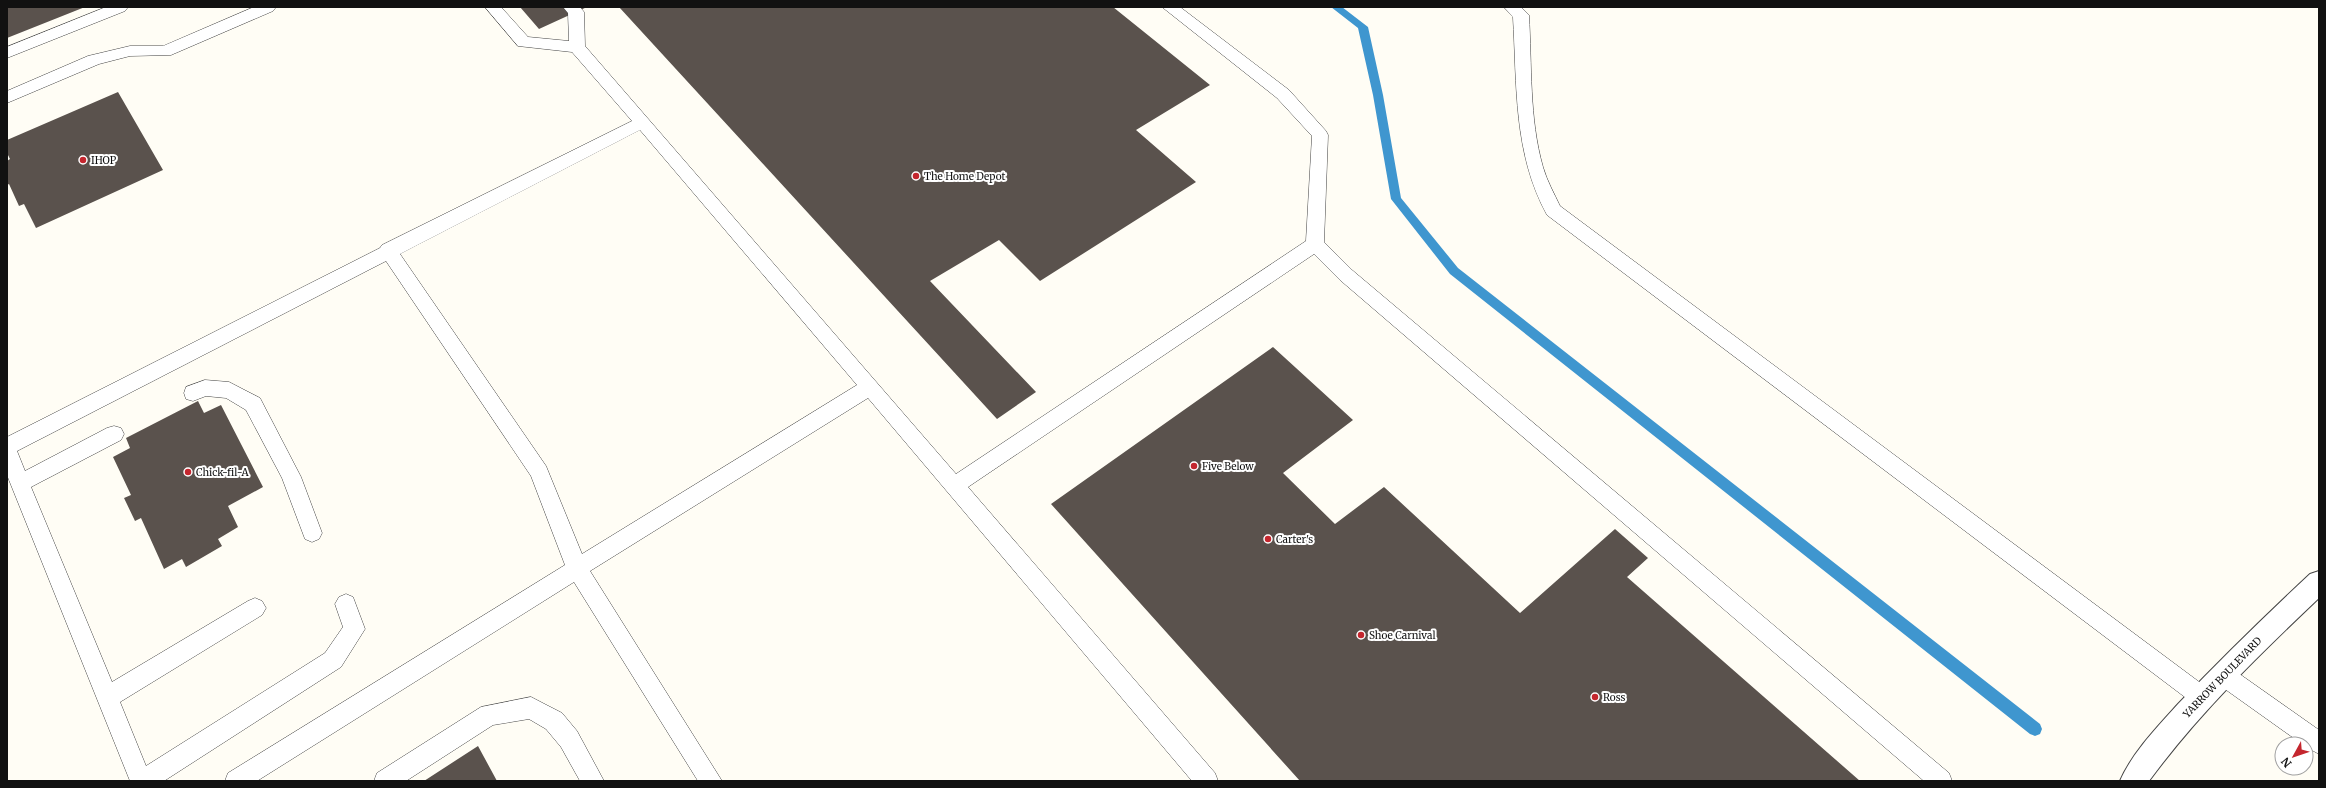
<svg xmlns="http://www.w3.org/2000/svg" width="2326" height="788" viewBox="0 0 2326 788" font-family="Merriweather,serif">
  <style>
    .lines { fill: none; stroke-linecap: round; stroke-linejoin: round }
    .stream { fill: #3f96cf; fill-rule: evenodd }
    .building { fill: #5a524d }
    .service-casing { stroke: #444; stroke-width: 1 }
    .tertiary-casing { stroke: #444; stroke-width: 2 }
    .service { fill: #fff; fill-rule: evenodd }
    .tertiary { fill: #fff; fill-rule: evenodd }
    .poi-dot { fill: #c4262e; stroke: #fff; stroke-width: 1.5 }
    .labels { text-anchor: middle; stroke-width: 4; stroke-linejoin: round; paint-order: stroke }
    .poi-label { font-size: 10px; fill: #111; stroke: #fff; text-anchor: start }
    .street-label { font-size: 10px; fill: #111; stroke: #fff }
  </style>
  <rect width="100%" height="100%" fill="#fffdf5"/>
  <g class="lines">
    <path class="stream" d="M1331,7H1342L1368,27L1383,95L1401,198L1458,268L2040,724L2042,729L2040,734L2035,736L2030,734L1450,274L1391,199L1373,95L1358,28Z"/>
  </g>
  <path class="building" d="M7,7H85L7,38Z
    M520,7H587L539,29Z
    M619,7H1113L1210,85L1136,130L1196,182L1040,281L999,240L930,281L1036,392L997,419Z
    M118,92L163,170L36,228L24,204L19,206L9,184L7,185V161L10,159L7,153V140Z
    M1273,347L1353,420L1283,473L1335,524L1384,487L1520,613L1615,529L1648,558L1627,577L1860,781H1300L1051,504Z
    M198,401L204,413L221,405L263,487L228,506L238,527L218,539L222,546L186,567L182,559L164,569L141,518L135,521L124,498L131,495L113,457L130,448L126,438Z
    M478,746L497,781H424Z"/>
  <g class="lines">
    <g class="service-casing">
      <path id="service" d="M106,7H128L125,11L7,58V47Z
        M254,7H276L273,11L171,55L130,56L99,64L7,103V91L88,56L130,46H163Z
        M485,7H501L528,37L569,41L568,13L563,7H580L584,12L585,46L956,474L1306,241L1312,136L1277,98L1162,7H1180L1289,90L1326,131L1328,135L1324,242L1352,270L1949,773L1952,781H1924L1340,280L1314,254L968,487L1215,773L1218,781H1192L868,398L590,571L722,781H698L574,582L257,781H225L228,773L565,565L531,476L386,261L17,451L25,471L107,428L114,426L121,428L124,434L121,440L31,487L112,682L248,601L255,598L262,601L266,608L262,615L120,702L146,766L325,653L343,627L335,604L339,597L346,594L353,597L365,629L341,667L164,781H130L7,475V437L380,248L382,245L632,121L572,52L518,46ZM640,130L857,385L582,554L546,466L400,254Z
        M1504,7H1521L1529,15C1532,65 1529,118 1543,167C1547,181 1554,193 1560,206L2210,690L2213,697L2210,704L2202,708L2194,704L1547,215C1513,153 1517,85 1513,17Z
        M205,380L229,382L260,398L301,477L322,533L319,539L312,542L305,539L282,478L246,410L226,398L206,396L193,401L186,399L184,393L186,387Z
        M2223,665L2231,668L2319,730V754L2306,747V744H2302L2215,682L2212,675L2215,668Z
        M531,697L562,713L577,731L604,781H580L561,747L546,729L529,719L493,725L406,781H374L377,773L481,707Z"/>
    </g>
    <g class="tertiary-casing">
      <path id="tertiary" d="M2319,571V598C2258,656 2199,713 2149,781H2120C2132,753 2158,726 2178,704C2221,659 2265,616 2310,574Z"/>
    </g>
    <use href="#service" class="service"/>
    <use href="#tertiary" class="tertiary"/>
  </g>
  <g class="poi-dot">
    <circle cx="83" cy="160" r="4"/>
    <circle cx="916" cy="176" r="4"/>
    <circle cx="1194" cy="466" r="4"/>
    <circle cx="188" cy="472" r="4"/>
    <circle cx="1268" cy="539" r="4"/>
    <circle cx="1361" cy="635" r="4"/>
    <circle cx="1595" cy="697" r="4"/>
  </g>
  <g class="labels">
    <g class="poi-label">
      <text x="91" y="164">IHOP</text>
      <text x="924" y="180">The Home Depot</text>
      <text x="1202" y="470">Five Below</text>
      <text x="196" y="476">Chick-fil-A</text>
      <text x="1276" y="543">Carter's</text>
      <text x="1369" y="639">Shoe Carnival</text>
      <text x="1603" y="701">Ross</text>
    </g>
    <g class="street-label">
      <text transform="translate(2222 677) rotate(-46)" y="4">YARROW BOULEVARD</text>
    </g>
  </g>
  <rect width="2326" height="788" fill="none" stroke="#111111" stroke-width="16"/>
  <g transform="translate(2294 756) rotate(230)"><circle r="19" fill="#ffffff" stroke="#a0a0a0"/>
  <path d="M0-3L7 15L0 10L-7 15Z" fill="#c4262e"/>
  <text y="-6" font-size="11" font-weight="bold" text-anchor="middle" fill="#111111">N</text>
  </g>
</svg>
